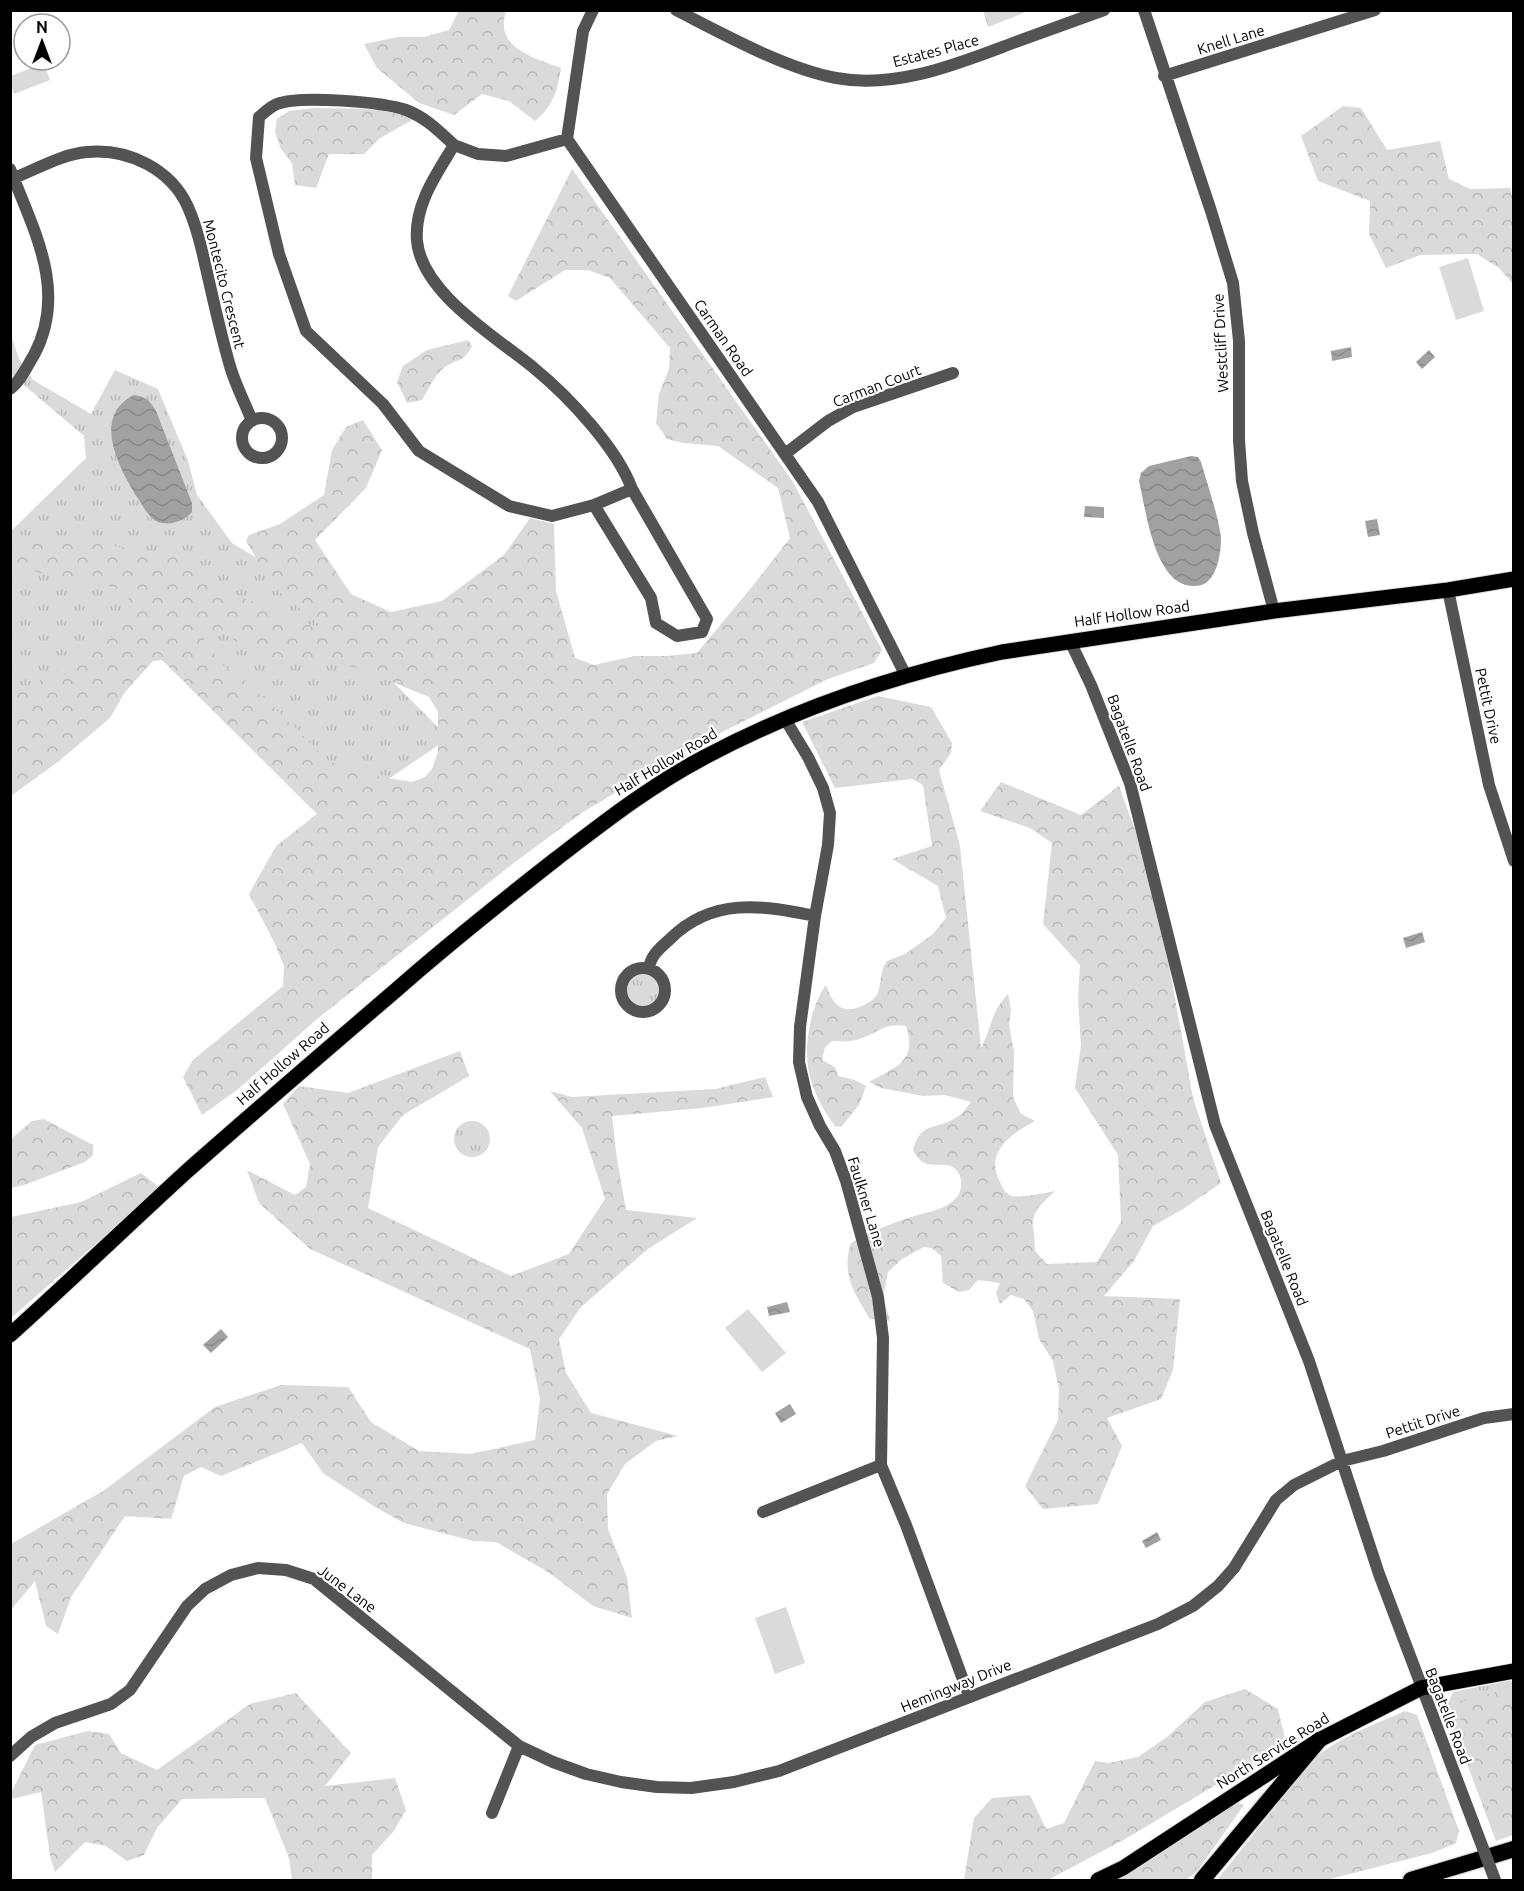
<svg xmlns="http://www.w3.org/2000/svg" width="1524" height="1891" viewBox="0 0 1524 1891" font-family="Ubuntu,sans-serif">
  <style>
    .grass { fill: url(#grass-tufts) }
    .forest { fill: url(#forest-crowns); fill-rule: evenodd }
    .green { fill: #dadada }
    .water { fill: url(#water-waves) }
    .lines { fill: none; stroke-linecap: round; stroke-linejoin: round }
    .major-casing { stroke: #dbdbdb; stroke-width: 17 }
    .highway-casing { stroke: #dbdbdb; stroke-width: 19 }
    .minor { stroke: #535353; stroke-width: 12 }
    .major { stroke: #000; stroke-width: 15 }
    .highway { stroke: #000; stroke-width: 16 }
    .minor-bridge { stroke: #535353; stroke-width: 12 }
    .labels { text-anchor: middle; stroke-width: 4.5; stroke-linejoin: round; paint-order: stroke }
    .street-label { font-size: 15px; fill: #000; stroke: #fff }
  </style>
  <defs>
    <pattern id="grass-tufts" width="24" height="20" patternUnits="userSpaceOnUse" patternTransform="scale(1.5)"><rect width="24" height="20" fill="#dadada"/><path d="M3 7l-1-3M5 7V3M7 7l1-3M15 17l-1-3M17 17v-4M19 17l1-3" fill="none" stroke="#b9b9b9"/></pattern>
    <pattern id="forest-crowns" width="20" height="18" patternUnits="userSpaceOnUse" patternTransform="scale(1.5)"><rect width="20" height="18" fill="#dadada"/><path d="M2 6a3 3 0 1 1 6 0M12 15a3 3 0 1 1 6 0" fill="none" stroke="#b9b9b9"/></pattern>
    <pattern id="water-waves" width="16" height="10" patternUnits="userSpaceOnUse" patternTransform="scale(1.5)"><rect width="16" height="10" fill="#a1a1a1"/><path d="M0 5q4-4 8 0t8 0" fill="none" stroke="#898989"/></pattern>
  </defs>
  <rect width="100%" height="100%" fill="#fff"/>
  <path class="grass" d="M10,332L19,359L33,380L91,414L115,370L158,389L188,461L197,495L232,543L308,589L389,678L449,738L338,813L146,633L11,710V531L86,458L84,436L11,374Z
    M622 990a20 20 0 1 1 40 0a20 20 0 1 1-40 0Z
    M454 1139a18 18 0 1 1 36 0a18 18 0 1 1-36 0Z
    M1507,1681H1513V1835L1496,1841L1448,1713L1447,1705L1453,1692Z
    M1236,1802L1244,1805L1197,1871L1186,1880H1113Z"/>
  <path class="forest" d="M1031,10L988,27L983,11V10Z
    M459,11H506C494,48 534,58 561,68C557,91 554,105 535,121L509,101L482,94L454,115L419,103L377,68L364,44L398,37H424L449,30Z
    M1343,106L1361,108L1387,150L1440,141L1449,179L1470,189L1510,188L1514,206L1513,284L1499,268L1477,254L1420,255L1386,268L1369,234L1370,201L1318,181L1301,136Z
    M314,108C347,109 382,106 414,119L380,138L364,154H329L316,188L295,185L292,163L281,149L275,132L277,119L289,111Z
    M572,169L793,482L882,650L874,663L828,679L694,746L583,812L515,862L317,1019L237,1090L202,1115L183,1077L193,1060L283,986L284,966L274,942L249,894L276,846L317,814L162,660L153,661L125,692L110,718L59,761L11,796V698L121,631L132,607L124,590L96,583L54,577L11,565V557L18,543L86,541L131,549L145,558L165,554L194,560L218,587L293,619L324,629L274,587L246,541L249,535L280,524L324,495L332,450L346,427L363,420L382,450L366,488L315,540L351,594L391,612L442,601L504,555L530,518L554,524L556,591L575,658L594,665L635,656H667L697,653L751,588L790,538L778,488L718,446L683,443L667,439L656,423L659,394L669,369L670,348L610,278L588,270H565L516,301L508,296ZM225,634L243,646L267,657L316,661L355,667L429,697L438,712V752L432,769L425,777L412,782L370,775L329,761L250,684L223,665L203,639Z
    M468,340L472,346C464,362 458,359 445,367C434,375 429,389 422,400L407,403L397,382L403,366L427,350Z
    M878,696L931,707L952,743L951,753L939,770L960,846L981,1048C991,1030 991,1011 1008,994L1011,1010L1009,1024L1014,1052L1013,1097L1021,1114L1035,1121C1011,1134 984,1152 1000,1182C1002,1188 1006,1194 1012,1196C1022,1198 1045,1193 1055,1191C1045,1201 1031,1211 1033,1227C1034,1235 1035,1241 1035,1251L1047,1264L1097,1262L1121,1222L1118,1155L1075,1088L1081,1045L1078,1000L1080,965L1043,924L1052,843L1030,828L980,811L1001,782L1081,815L1119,786L1154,882L1193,1098L1221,1183L1183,1209L1153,1226L1134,1261L1104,1296L1180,1299L1173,1370L1161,1399L1107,1418L1122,1446L1098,1504L1043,1509L1025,1486L1058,1420L1059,1389L1053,1361L1039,1339L1033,1311L1024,1299L1011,1295L1000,1304L996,1293L1000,1283L978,1280L969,1290L959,1292L943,1283L941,1256L932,1248L924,1247L902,1259L888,1272L883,1297L890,1321L870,1319C854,1293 841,1274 851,1243C868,1233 887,1225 905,1219C921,1213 945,1211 956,1198C962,1192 963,1179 958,1172C946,1155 926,1177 913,1150C921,1120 937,1131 957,1117C963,1114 967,1107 971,1102L945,1095L923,1096L881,1088L869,1082C895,1067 918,1062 906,1026C883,1022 876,1035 856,1040C849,1042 839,1041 832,1041L825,1047L822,1060L835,1067L838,1076L855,1080L866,1086L859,1105L841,1127L835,1126C825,1112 816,1098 811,1080C802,1053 809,1008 826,985C833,1005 842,1016 864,1005C870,1002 876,998 878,993C882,981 879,971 887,961L905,954L933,934L946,918L938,886L892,859L932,846L923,785L912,779L835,788L802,722Z
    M460,1051L469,1076L403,1115L378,1147L368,1208L511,1276L569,1254L605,1199L582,1128L550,1091L572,1097L715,1089L765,1077L773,1097L702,1108L612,1116L617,1159L626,1210L697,1218L648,1249L581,1307L559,1339L566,1373L591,1413L678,1436L656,1441L625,1464L607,1494L608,1529L627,1577L632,1618L593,1606L548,1572L496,1542L473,1541L404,1523L375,1507L323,1473L302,1443L221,1476L201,1467L184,1476L171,1519L125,1516L71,1597L58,1634L46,1626L35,1581L11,1610V1544L103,1491L215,1407L281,1385L348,1387L371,1422L419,1451L470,1454L535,1440L540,1399L530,1349L310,1249L259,1203L247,1170L295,1195L306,1187L310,1164L283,1104L299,1086L348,1093Z
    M44,1119L93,1145V1155L85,1162L24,1185L11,1188V1139L32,1121Z
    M141,1173L160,1188L11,1318V1217L81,1202Z
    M1513,1687V1830L1501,1835L1455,1704Z
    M1245,1689L1278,1709L1286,1743L1127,1838L1048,1880H964L974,1818L992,1798L1030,1795L1046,1829L1064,1823L1095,1761L1108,1763L1138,1757L1167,1737L1205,1702Z
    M296,1693L351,1753L325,1786L395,1778L406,1810L393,1832L372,1855V1880H292L289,1858L265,1798L182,1799L157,1828L144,1855L127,1861L106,1846L85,1842L55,1872L50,1856L41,1792L11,1799V1793L35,1745L88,1731L109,1734L121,1753L157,1770L250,1704Z
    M1405,1711L1417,1715L1459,1831L1456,1843L1432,1853L1326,1880H1217L1297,1780C1318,1743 1368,1728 1405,1711Z
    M1240,1803L1199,1865L1180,1880H1116L1169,1852Z"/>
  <path class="green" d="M44,63L50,80L14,94L11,85V76Z
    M1468,258L1484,311L1456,320L1439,267Z
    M748,1309L786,1353L762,1372L725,1328Z
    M786,1607L805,1663L775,1674L755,1618Z"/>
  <path class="water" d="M1351,347L1352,357L1332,361L1331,351Z
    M1429,350L1435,357L1422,369L1416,362Z
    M134,395C146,397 150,400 156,411L192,503V512C184,521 171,526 158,522C148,517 143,506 137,497C119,468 91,416 134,395Z
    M1191,456L1198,457L1201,462C1207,483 1219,518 1221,538C1221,552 1218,572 1208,581C1203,586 1197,586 1191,586C1154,583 1146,510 1139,481L1141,473L1149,466Z
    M1085,506L1104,507V518L1084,517Z
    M1377,519L1380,535L1368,537L1365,521Z
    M1422,932L1425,942L1406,948L1403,938Z
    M787,1302L790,1312L769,1316L767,1307Z
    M221,1329L228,1337L211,1353L203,1345Z
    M790,1404L796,1414L781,1423L775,1413Z
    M1157,1532L1161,1540L1146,1548L1142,1541Z"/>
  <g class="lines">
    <g class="major-casing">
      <path id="major" d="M10,1335C70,1281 127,1226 186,1172C255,1111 325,1051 395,991C447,945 501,902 556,859C603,823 650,786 703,758C796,708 898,674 1002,652L1274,611L1448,590L1514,579
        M1098,1880L1123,1868L1319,1740L1421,1688L1514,1671"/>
    </g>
    <g class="highway-casing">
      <path id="highway" d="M1202,1880L1319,1740
        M1411,1880L1514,1849"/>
    </g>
    <path class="minor" d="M593,10L583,31L567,139L818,502L906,676
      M676,10C723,34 784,68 836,78C897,89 957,64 1013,43C1043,32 1073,21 1104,10
      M1144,10L1211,211L1233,283L1239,341V440L1242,481L1253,533L1274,611
      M1164,76L1375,10
      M567,139L506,156L478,154L454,145C436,175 414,205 417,241C422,294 498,338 535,369C569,397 617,448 632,489L707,619L702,632L677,636L656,623L651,598L594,505
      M454,145C439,131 425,117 406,110C383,102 300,95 277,104C271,106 264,113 259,117L256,158L279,254L306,331L383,404L419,451L509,506L552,516L594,505L632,489
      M10,169C34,231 68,291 34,355C27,366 21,381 10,389
      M14,178C37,169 62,154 87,152C128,148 171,169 188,207C196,225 201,245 205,264C213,298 220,332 230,366C235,384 245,403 252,421
      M242 438a20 20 0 1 1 40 0a20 20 0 1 1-40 0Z
      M785,454L828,421L853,407L953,373
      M1448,590L1489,785L1514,861
      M1070,641L1091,685L1130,783L1215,1125L1309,1361L1379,1574L1473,1822
      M785,719L808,757L823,788L830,813L828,845L815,916L800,1027L799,1062L807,1097L820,1126L835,1151L846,1181L878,1297L883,1338L881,1465L906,1525L969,1696
      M649,968C651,955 660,948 670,939C712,897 762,905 815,916
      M621 990a22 22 0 1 1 44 0a22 22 0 1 1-44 0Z
      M763,1512L881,1465
      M10,1756L31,1737L55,1723L111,1704L130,1690L187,1606L205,1589L231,1575L258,1568L286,1570L314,1579L519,1746L553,1762L586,1774L621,1782L657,1787L691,1788L734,1782L779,1771L1158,1624L1193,1606L1218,1586L1234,1568L1276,1500L1294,1485L1342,1461L1383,1451L1484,1418L1514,1414
      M492,1813L519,1746"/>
    <use href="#major" class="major"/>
    <use href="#highway" class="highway"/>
    <path class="minor-bridge" d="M1473,1822L1495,1880"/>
  </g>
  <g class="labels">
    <g class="street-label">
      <text transform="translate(1231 40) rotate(-17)" y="5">Knell Lane</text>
      <text transform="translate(936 51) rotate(-15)" y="5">Estates Place</text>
      <text transform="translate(224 284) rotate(76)" y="5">Montecito Crescent</text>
      <text transform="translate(723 338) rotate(55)" y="5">Carman Road</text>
      <text transform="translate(1221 343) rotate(-93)" y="5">Westcliff Drive</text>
      <text transform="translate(877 386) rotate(-21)" y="5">Carman Court</text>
      <text transform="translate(1132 614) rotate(-8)" y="5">Half Hollow Road</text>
      <text transform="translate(1488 706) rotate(78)" y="5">Pettit Drive</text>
      <text transform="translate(1129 743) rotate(70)" y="5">Bagatelle Road</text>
      <text transform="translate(666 762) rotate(-31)" y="5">Half Hollow Road</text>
      <text transform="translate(283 1064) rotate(-41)" y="5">Half Hollow Road</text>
      <text transform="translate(866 1202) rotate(73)" y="5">Faulkner Lane</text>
      <text transform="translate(1284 1258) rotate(68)" y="5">Bagatelle Road</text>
      <text transform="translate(1423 1422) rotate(-18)" y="5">Pettit Drive</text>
      <text transform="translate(347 1589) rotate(37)" y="5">June Lane</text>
      <text transform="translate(956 1686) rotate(-22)" y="5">Hemingway Drive</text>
      <text transform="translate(1448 1716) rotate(69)" y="5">Bagatelle Road</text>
      <text transform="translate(1273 1751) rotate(-32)" y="5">North Service Road</text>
    </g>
  </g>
  <rect width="1524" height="1891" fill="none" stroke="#000000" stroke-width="24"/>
  <g transform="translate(42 42)"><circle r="28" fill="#ffffff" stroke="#999999" stroke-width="1.5"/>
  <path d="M0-4.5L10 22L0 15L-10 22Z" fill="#000000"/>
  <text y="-9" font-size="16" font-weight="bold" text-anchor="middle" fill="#000000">N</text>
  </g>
</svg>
